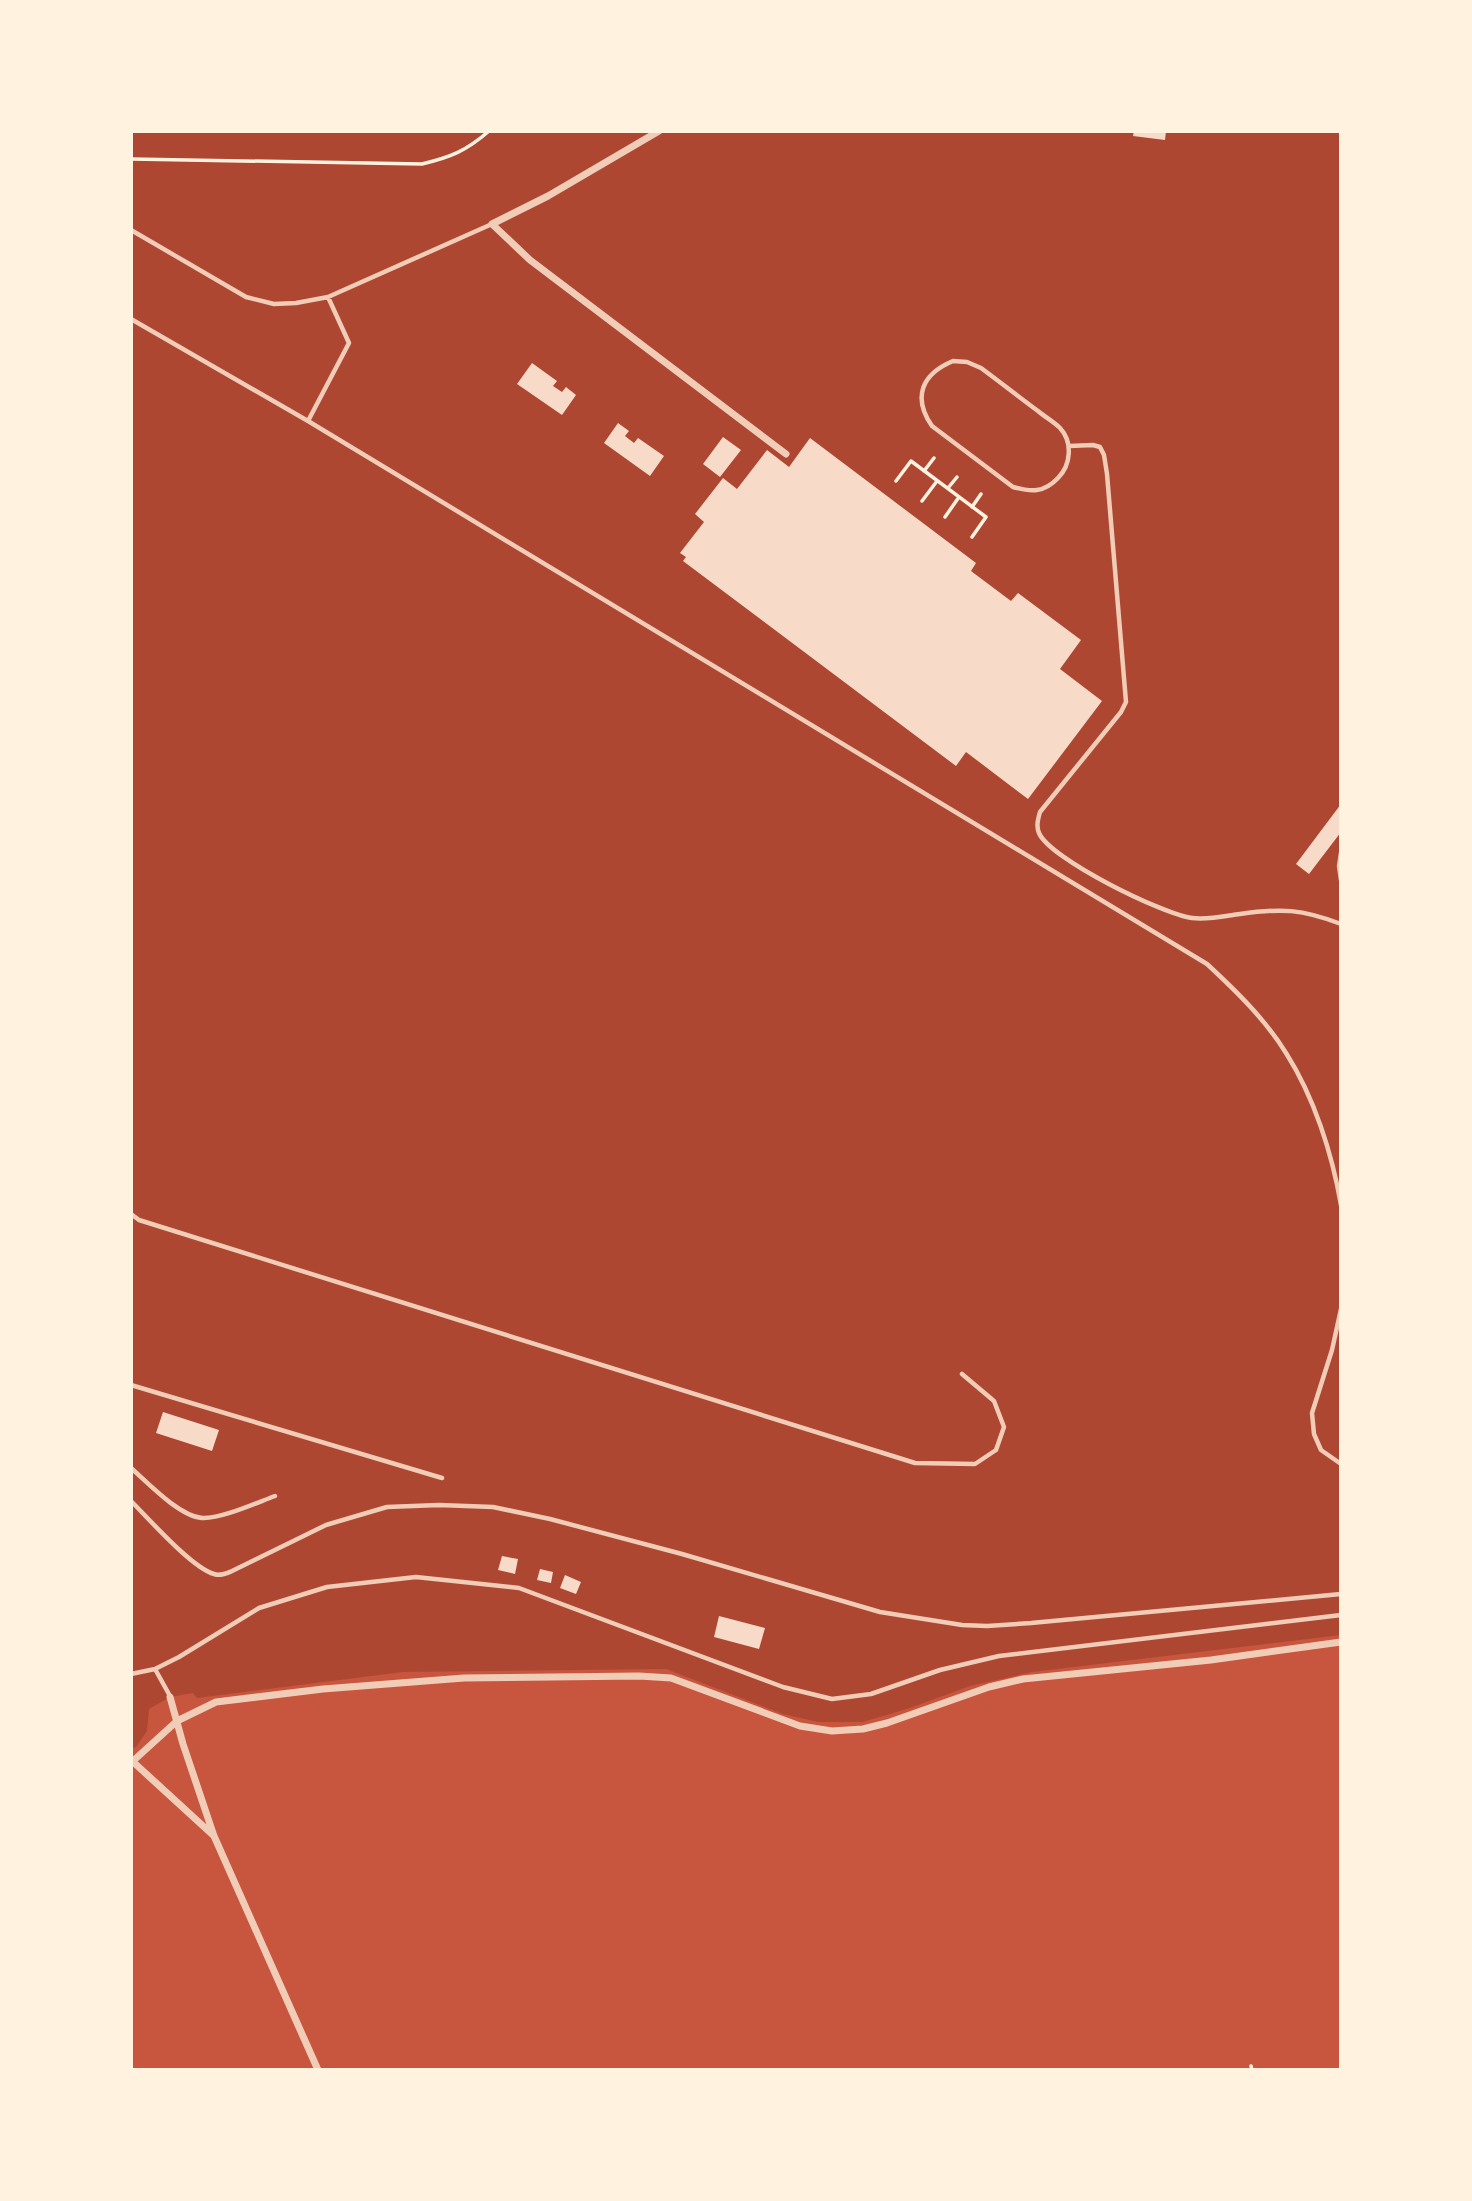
<svg xmlns="http://www.w3.org/2000/svg" width="1472" height="2201" viewBox="0 0 1472 2201" font-family="Mulish,sans-serif">
  <style>
    .green { fill: #ae4732 }
    .building { fill: #f7dbc8 }
    .lines { fill: none; stroke-linecap: round; stroke-linejoin: round }
    .path { stroke: #fff3e0; stroke-width: 3.5 }
    .service { stroke: #f1ccb7; stroke-width: 4.5 }
    .minor { stroke: #f1ccb7; stroke-width: 7 }
  </style>
  <rect width="100%" height="100%" fill="#c8553d"/>
  <path class="green" d="M131,131H1341V1635L1032,1672L970,1686L910,1708L863,1722H818L783,1714L666,1669L403,1672L197,1698L193,1693L170,1697L149,1709L147,1731L136,1747L131,1748Z"/>
  <path class="building" d="M1134,131H1166L1165,140L1133,136Z
    M532,363L557,381L553,386L562,392L566,387L576,395L562,415L517,384Z
    M618,423L629,431L625,436L634,443L638,438L664,456L650,476L604,443Z
    M723,437L741,450L720,477L703,464Z
    M810,438L976,563L971,571L1011,601L1018,593L1081,640L1060,669L1102,701L1028,799L966,752L956,766L683,561L686,557L680,553L704,522L695,514L723,478L737,489L767,450L789,467Z
    M1341,804V832L1309,874L1296,864Z
    M163,1412L219,1430L212,1451L156,1433Z
    M502,1556L518,1559L515,1574L498,1570Z
    M540,1569L553,1572L551,1583L537,1580Z
    M565,1575L581,1582L576,1594L560,1588Z
    M719,1616L765,1628L759,1649L714,1637Z"/>
  <g class="lines">
    <path class="path" d="M131,159L422,164C451,157 466,151 489,131
      M924,471L934,458
      M896,481L911,461L986,517L972,537
      M948,488L957,477
      M922,501L937,481
      M972,507L981,494
      M945,517L959,497
      M1251,2066L1252,2070"/>
    <path class="service" d="M131,230L246,297L274,304L296,303L328,297L492,224
      M131,319L308,421L1207,964C1236,991 1265,1019 1286,1053C1314,1097 1332,1153 1341,1205
      M953,361L967,362L981,368C1000,382 1019,397 1038,411C1045,417 1054,422 1060,428C1073,442 1071,465 1058,478C1044,493 1031,492 1013,487L932,426C912,397 922,374 953,361Z
      M308,421L349,343L328,297
      M1069,446L1093,445L1100,447L1104,455L1107,474L1126,702L1121,712L1040,812C1038,819 1036,826 1039,833C1050,859 1162,914 1192,918C1208,920 1225,916 1240,914C1281,908 1302,909 1341,924
      M1341,853L1339,866L1341,880
      M131,1214L139,1220L915,1463L975,1464L996,1450L1004,1427L994,1401L962,1374
      M1341,1309L1332,1350L1312,1413L1314,1434L1321,1450L1341,1464
      M131,1385L442,1478
      M131,1468C148,1483 179,1516 202,1518C221,1519 256,1503 275,1496
      M131,1501C149,1519 192,1568 214,1574C220,1576 224,1574 230,1572L326,1525L387,1507L439,1505L493,1507L550,1519L682,1554L880,1612L962,1625L987,1626L1031,1623L1341,1594
      M131,1674L155,1669
      M170,1696L155,1669L179,1657L259,1608L327,1587L416,1577L519,1588L783,1687L832,1699L871,1694L940,1670L999,1656L1341,1615"/>
    <path class="minor" d="M659,131L548,196L492,224L530,260L786,454
      M170,1697L183,1744L214,1836L318,2070
      M131,1760L214,1836
      M133,1761L177,1721L216,1702L323,1689L464,1678L639,1676L671,1678L800,1726L832,1731L863,1729L887,1723L989,1687L1023,1679L1211,1660L1341,1642"/>
  </g>
  <rect width="1472" height="2201" fill="none" stroke="#fff3e0" stroke-width="266"/>
</svg>
